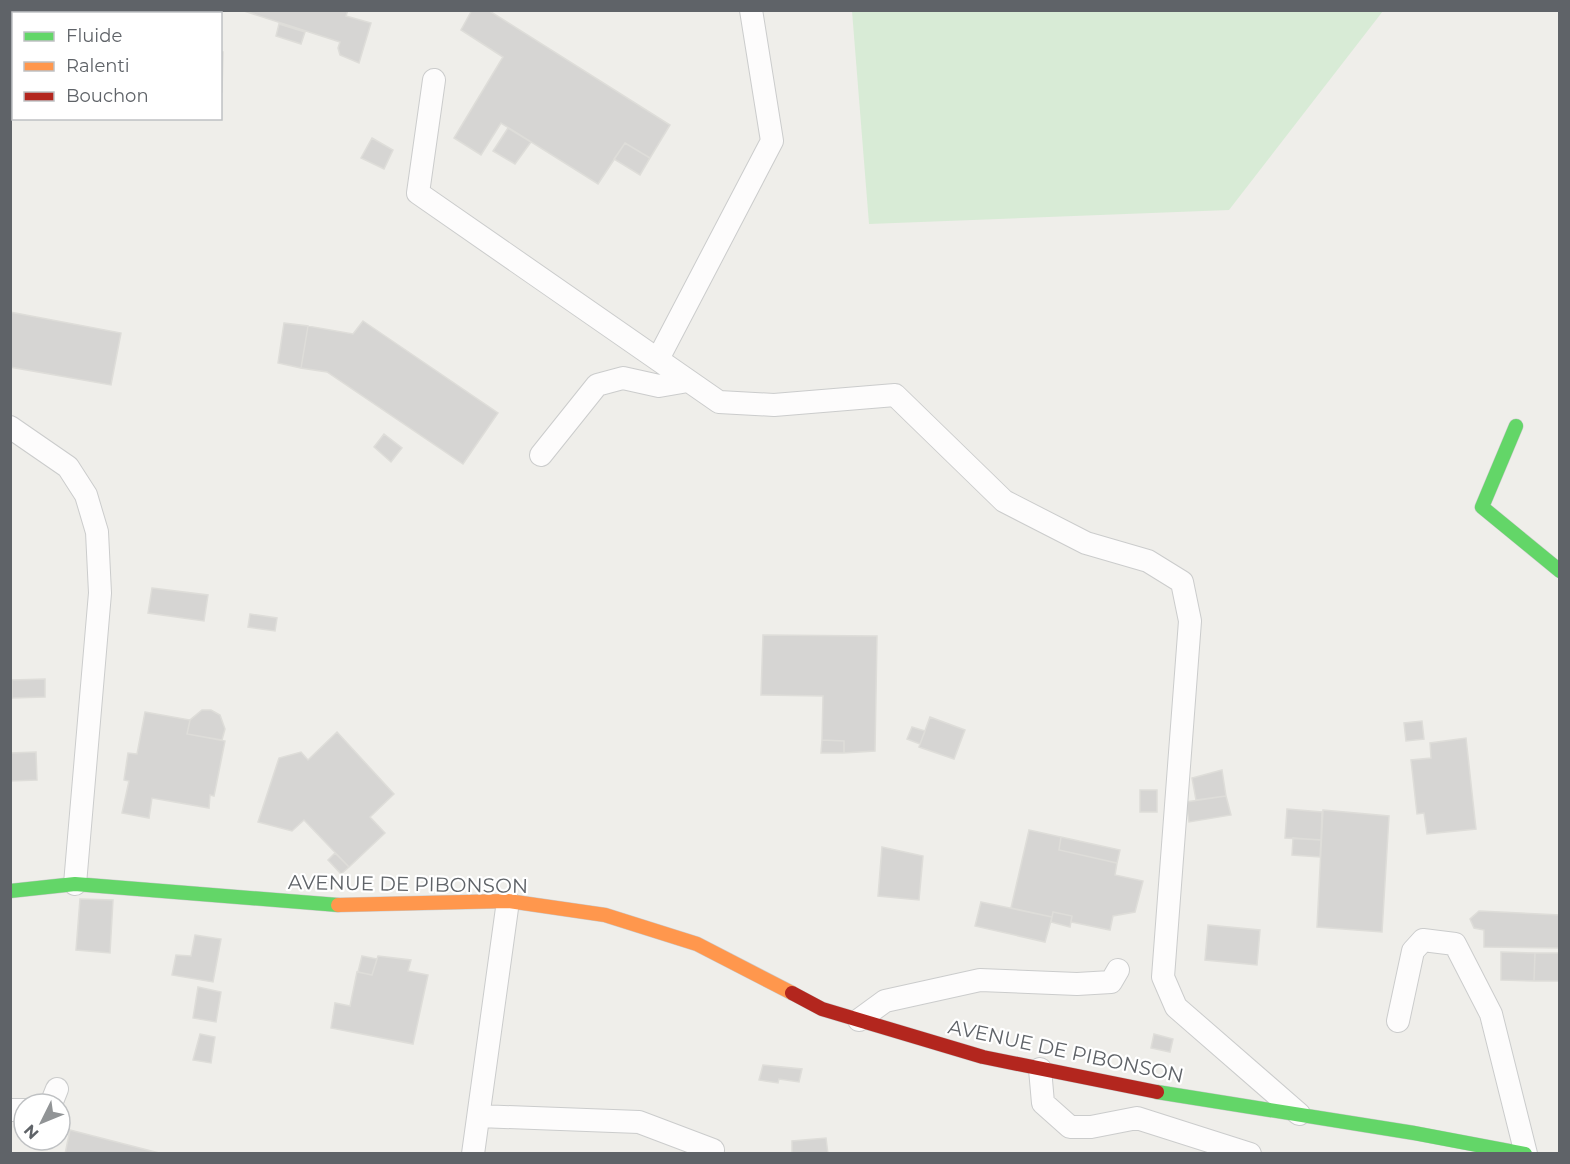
<svg xmlns="http://www.w3.org/2000/svg" width="1570" height="1164" viewBox="0 0 1570 1164" font-family="Montserrat,sans-serif">
  <style>
    .green { fill: #d8ebd6 }
    .building { fill: #d6d5d3; stroke: #deddd9; stroke-width: 1.5 }
    .lines { fill: none; stroke-linecap: round; stroke-linejoin: round }
    .lane-casing { stroke: #cbcccc; stroke-width: 24 }
    .fast-casing { stroke: #cacacb; stroke-width: 15 }
    .slow-casing { stroke: #cacacb; stroke-width: 15 }
    .jam-casing { stroke: #cacacb; stroke-width: 15 }
    .lane { stroke: #fdfcfc; stroke-width: 22 }
    .fast { stroke: #63d668; stroke-width: 14 }
    .slow { stroke: #ff974d; stroke-width: 14 }
    .jam { stroke: #b3261e; stroke-width: 14 }
    .labels { text-anchor: middle; stroke-width: 4.5; stroke-linejoin: round; paint-order: stroke }
    .street-label { font-size: 20px; fill: #5f6368; stroke: #fff }
  </style>
  <rect width="100%" height="100%" fill="#efeeea"/>
  <path class="green" d="M852,11V10L1383,11L1229,210L869,224Z"/>
  <path class="building" d="M241,10H348L346,16L371,23L359,63L340,55L338,48L340,42Z
    M472,10H488L670,125L650,158L625,143L598,184L501,123L481,155L454,138L503,57L461,30Z
    M279,24L305,32L301,44L276,36Z
    M220,52H223L222,92H220Z
    M508,128L531,142L515,164L493,151Z
    M372,138L393,150L384,169L361,158Z
    M625,143L650,158L640,175L614,159Z
    M10,312L121,333L111,385L10,367Z
    M363,321L498,413L463,464L327,372L301,368L308,326L353,334Z
    M284,323L308,326L301,368L278,363Z
    M384,434L402,448L391,462L374,447Z
    M152,588L208,595L204,621L148,613Z
    M250,614L277,618L275,631L248,627Z
    M763,635L877,636L875,751L844,753V741L822,740L823,696L761,695Z
    M45,679V697L12,698V680Z
    M202,710H211L220,715L225,729L222,740L187,734L190,720Z
    M145,712L190,720L187,734L225,741L214,796L210,795L209,808L152,798L149,818L122,813L129,781L124,780L128,753L137,754Z
    M930,717L965,730L954,759L919,747Z
    M1422,721L1424,739L1406,741L1404,723Z
    M912,727L925,731L920,744L907,739Z
    M337,732L394,794L370,817L385,833L349,867L304,820L292,831L258,822L279,758L301,752L308,760Z
    M1466,738L1476,829L1427,834L1424,813L1417,814L1411,760L1431,758L1430,743Z
    M822,740L844,741V753H821Z
    M36,752L37,780L10,781V753Z
    M1222,770L1226,796L1196,800L1192,778Z
    M1140,790H1157V812H1140Z
    M1226,796L1231,815L1189,822L1186,802Z
    M1287,809L1322,812L1321,840L1285,838Z
    M1323,810L1389,816L1382,932L1317,927Z
    M1029,830L1061,837L1059,850L1117,863L1115,875L1143,881L1135,912L1113,916L1110,930L1071,922L1072,916L1053,912L1052,917L1011,908Z
    M1061,837L1120,850L1117,863L1059,850Z
    M1293,838L1321,840L1320,857L1292,855Z
    M882,847L923,856L919,900L878,896Z
    M335,853L349,867L341,874L328,860Z
    M80,899L113,900L110,953L76,950Z
    M981,902L1052,917L1045,942L975,926Z
    M1479,911L1560,915V948L1484,947V930L1474,928L1470,919Z
    M1053,912L1072,916L1070,927L1051,922Z
    M1208,925L1260,930L1257,965L1205,960Z
    M195,935L221,939L213,982L172,975L176,955L191,956Z
    M1501,952L1535,953L1534,981L1501,980Z
    M1535,953H1560V981H1534Z
    M362,956L377,959L372,975L358,972Z
    M378,956L411,960L408,971L428,975L413,1044L331,1028L335,1003L350,1006L357,972L372,975Z
    M198,987L221,992L216,1022L193,1018Z
    M200,1034L215,1037L211,1063L193,1060Z
    M1154,1034L1173,1039L1170,1052L1151,1048Z
    M763,1065L802,1069L799,1082L779,1079L778,1083L759,1080Z
    M70,1130L163,1154H65Z
    M826,1138L828,1154H792V1141Z"/>
  <g class="lines">
    <g class="lane-casing">
      <path id="lane" d="M434,80L418,193L719,402L774,405L895,395L1004,501L1086,543L1148,561L1182,582L1190,621L1163,977L1176,1007L1299,1114
        M658,359L772,141L751,10
        M10,427L68,467L86,495L97,532L100,593L75,884
        M541,455L597,385L623,378L659,386L688,381
        M859,1020L885,1001L980,980L1077,984L1111,982L1118,970
        M1398,1021L1413,951L1423,940L1455,944L1491,1014L1526,1154
        M1040,1069L1043,1103L1070,1127H1091L1137,1118L1250,1154
        M51,1104L57,1089
        M10,1110H24
        M479,1116L639,1122L713,1150
        M473,1154L508,901"/>
    </g>
    <g class="fast-casing">
      <path id="fast" d="M1516,426L1482,507L1560,571
        M10,891L75,884L338,905
        M1157,1092L1414,1133L1525,1154"/>
    </g>
    <g class="slow-casing">
      <path id="slow" d="M338,905L508,901L605,915L697,944L792,993"/>
    </g>
    <g class="jam-casing">
      <path id="jam" d="M792,993L822,1009L983,1057L1157,1092"/>
    </g>
    <use href="#lane" class="lane"/>
    <use href="#fast" class="fast"/>
    <use href="#slow" class="slow"/>
    <use href="#jam" class="jam"/>
  </g>
  <g class="labels">
    <g class="street-label">
      <text transform="translate(408 884) rotate(1)" y="7">AVENUE DE PIBONSON</text>
      <text transform="translate(1066 1051) rotate(12)" y="7">AVENUE DE PIBONSON</text>
    </g>
  </g>
  <rect width="1570" height="1164" fill="none" stroke="#5f6368" stroke-width="24"/>
  <rect x="12" y="12" width="210" height="108" fill="#ffffff" stroke="#bfc1c3" stroke-width="1.5"/>
  <rect x="24" y="32" width="30" height="9" fill="#63d668" stroke="#bfc1c3" stroke-width="1.5"/>
  <text x="66" y="42" font-size="18" fill="#5f6368">Fluide</text>
  <rect x="24" y="62" width="30" height="9" fill="#ff974d" stroke="#bfc1c3" stroke-width="1.5"/>
  <text x="66" y="72" font-size="18" fill="#5f6368">Ralenti</text>
  <rect x="24" y="92" width="30" height="9" fill="#b3261e" stroke="#bfc1c3" stroke-width="1.5"/>
  <text x="66" y="102" font-size="18" fill="#5f6368">Bouchon</text>
  <g transform="translate(42 1122) rotate(227)"><circle r="28" fill="#ffffff" stroke="#bfc1c3" stroke-width="1.5"/>
  <path d="M0-4.5L10 22L0 15L-10 22Z" fill="#919496"/>
  <text y="-9" font-size="16" font-weight="bold" text-anchor="middle" fill="#5f6368">N</text>
  </g>
</svg>
